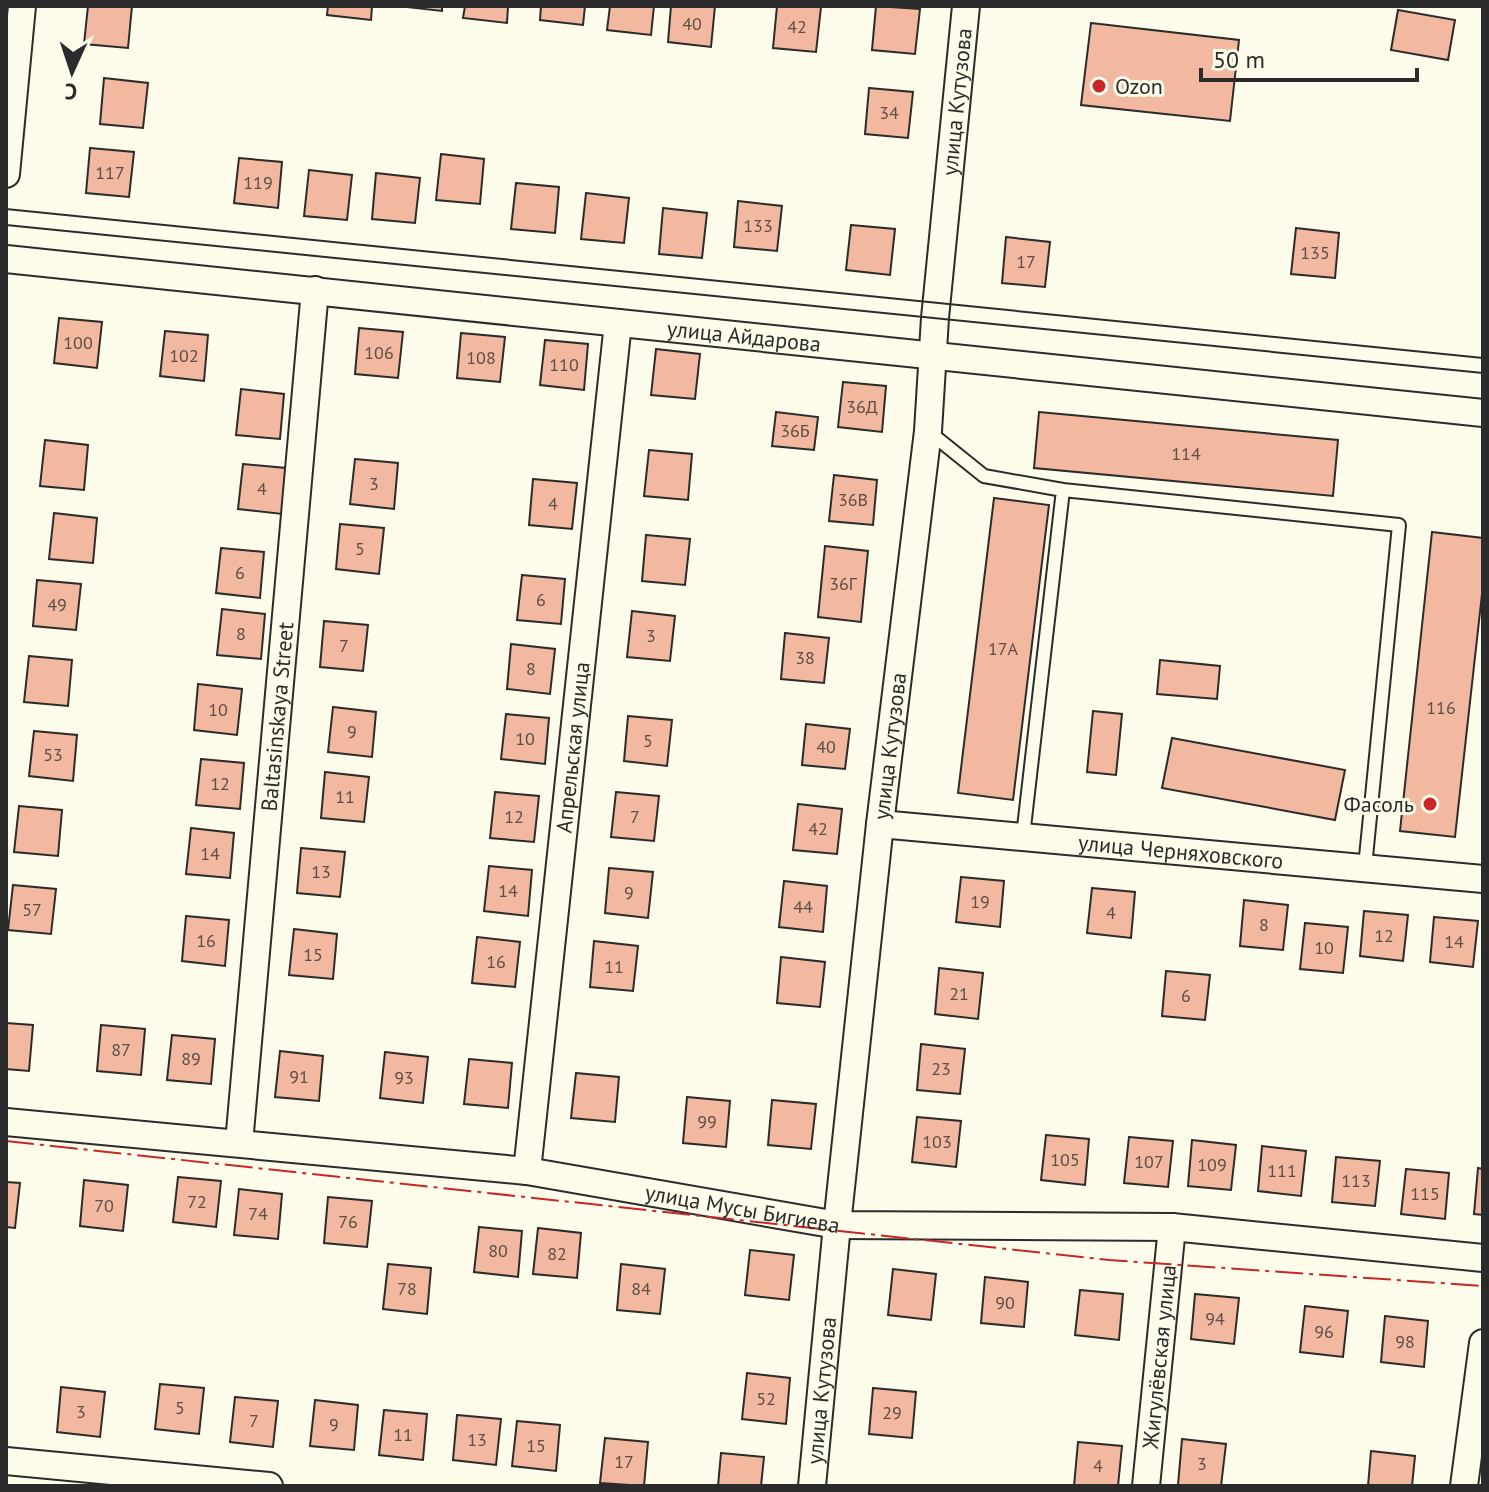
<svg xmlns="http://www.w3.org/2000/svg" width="1489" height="1492" viewBox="0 0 1489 1492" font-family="'PT Sans',sans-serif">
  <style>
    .building { fill: #f2b8a0; stroke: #2b2b2b; stroke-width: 2 }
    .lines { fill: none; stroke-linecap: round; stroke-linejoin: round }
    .service-casing { stroke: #2b2b2b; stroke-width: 16 }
    .minor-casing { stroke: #2b2b2b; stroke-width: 30 }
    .service { stroke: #fdfbea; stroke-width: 12 }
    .minor { stroke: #fdfbea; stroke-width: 26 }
    .tram { stroke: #2b2b2b; stroke-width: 2 }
    .power { stroke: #c62828; stroke-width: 2; stroke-dasharray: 28 6 4 6; stroke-linecap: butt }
    .poi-dot { fill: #c62828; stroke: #fdfbea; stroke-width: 3 }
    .labels { text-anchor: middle; stroke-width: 6; stroke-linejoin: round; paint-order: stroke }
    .number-label { font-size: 18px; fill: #5d4e48 }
    .poi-label { font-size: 22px; fill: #2b2b2b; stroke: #fdfbea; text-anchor: start }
    .street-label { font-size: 22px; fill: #2b2b2b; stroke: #fdfbea }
  </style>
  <rect width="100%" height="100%" fill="#fdfbea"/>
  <path class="building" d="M88,6H132L128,48L84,44Z
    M328,6H372L371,20L327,15Z
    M398,6H442V11Z
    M465,6H508L507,23L463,18Z
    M541,6H585L583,25L540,20Z
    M610,6H654L651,35L607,30Z
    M671,6H715L711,47L668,42Z
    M777,6L821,7L816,52L773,48Z
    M876,6L920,9L915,54L872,50Z
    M1398,10L1455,20L1448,60L1391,50Z
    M1091,23L1239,40L1230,121L1081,105Z
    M104,78L148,83L143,128L100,124Z
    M869,88L913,92L908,138L865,134Z
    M90,148L134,152L129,197L86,193Z
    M441,154L484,159L480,204L436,200Z
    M239,158L282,162L278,208L234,203Z
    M309,170L352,175L347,220L304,216Z
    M376,173L420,178L415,223L372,219Z
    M516,183L559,187L555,233L511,229Z
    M586,193L629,198L624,243L581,239Z
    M738,201L782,206L777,251L734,247Z
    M663,208L707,213L702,258L659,254Z
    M851,225L895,229L890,275L846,270Z
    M1296,228L1339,233L1335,278L1291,274Z
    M1006,237L1050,242L1045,287L1002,283Z
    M59,318L102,322L97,368L54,363Z
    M359,328L403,332L398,378L355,374Z
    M165,331L208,335L204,381L160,376Z
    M461,333L505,337L500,382L457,378Z
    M545,340L588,344L584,390L540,385Z
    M656,349L700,354L695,399L651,395Z
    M843,382L886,386L882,432L838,427Z
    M241,389L284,394L280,439L236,435Z
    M776,412L818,417L814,450L772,446Z
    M1039,412L1338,440L1333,496L1034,468Z
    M45,440L88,445L84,490L40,486Z
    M649,450L692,454L688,500L644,496Z
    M355,459L398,463L394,509L350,504Z
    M243,464L286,468L282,514L238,509Z
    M834,475L877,480L873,525L829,521Z
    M533,479L577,483L572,529L529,525Z
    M994,498L1049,505L1013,800L958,793Z
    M54,513L97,518L93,563L49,559Z
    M340,524L384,528L379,574L336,569Z
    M1432,532L1483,538V585L1455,837L1400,831Z
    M646,535L690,539L685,585L642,581Z
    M825,546L868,551L861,622L818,617Z
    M221,548L264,552L260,598L216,593Z
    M522,575L565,579L561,624L517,620Z
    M37,580L81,584L76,630L33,626Z
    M222,609L265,614L261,659L217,655Z
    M632,611L675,616L670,661L627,657Z
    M324,621L368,625L363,671L320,667Z
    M785,633L829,638L824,683L781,679Z
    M511,644L555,649L550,694L507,689Z
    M29,656L72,660L68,706L24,702Z
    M1160,660L1220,666L1217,699L1157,694Z
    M198,684L242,689L237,735L194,730Z
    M333,707L376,712L372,757L328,752Z
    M1093,711L1122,714L1116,775L1087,772Z
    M506,714L549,718L545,764L501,759Z
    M628,716L672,720L667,766L624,761Z
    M806,724L850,729L845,769L802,765Z
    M34,731L77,735L73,781L29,776Z
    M1172,738L1345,770L1335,820L1162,788Z
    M201,759L244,763L240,809L196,805Z
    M325,772L369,777L364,822L321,818Z
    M495,792L539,796L534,842L490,838Z
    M616,792L659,796L654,841L611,837Z
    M798,804L842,809L837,854L793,850Z
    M19,806L62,810L58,856L14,852Z
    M191,828L234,833L230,878L186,874Z
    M301,848L345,852L340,897L297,893Z
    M489,866L532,870L528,916L484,911Z
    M609,868L653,872L648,918L605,913Z
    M961,877L1004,881L1000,927L956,922Z
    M784,881L827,886L823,932L779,927Z
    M13,885L56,889L51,934L8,930Z
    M1092,888L1135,892L1131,938L1087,933Z
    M1244,900L1288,905L1283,950L1240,946Z
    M1364,911L1408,915L1403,961L1360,956Z
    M186,916L229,920L225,966L182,961Z
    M1434,917L1478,921L1473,967L1430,962Z
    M1305,923L1348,927L1343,973L1300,969Z
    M294,929L337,934L333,979L289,975Z
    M477,937L520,942L515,987L472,983Z
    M594,941L638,946L633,991L590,987Z
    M781,957L825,962L820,1007L777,1003Z
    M939,968L983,973L978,1019L935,1014Z
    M1166,971L1210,975L1205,1020L1162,1016Z
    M6,1023L33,1025L29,1071L6,1069Z
    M101,1025L145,1029L141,1075L97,1071Z
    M172,1035L215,1039L211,1084L167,1080Z
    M921,1044L965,1049L960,1094L917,1090Z
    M280,1051L323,1056L319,1101L275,1097Z
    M385,1052L428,1057L423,1103L380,1098Z
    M469,1059L512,1063L508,1108L464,1104Z
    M576,1073L619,1077L615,1122L571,1118Z
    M687,1097L730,1101L726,1147L683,1143Z
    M772,1100L816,1104L811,1149L768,1145Z
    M917,1117L961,1121L956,1167L912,1162Z
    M1046,1135L1089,1139L1085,1185L1041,1180Z
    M1129,1137L1173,1141L1168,1187L1124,1183Z
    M1192,1140L1236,1145L1231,1190L1188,1186Z
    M1262,1146L1306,1151L1301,1196L1258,1191Z
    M1336,1157L1380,1161L1375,1206L1332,1202Z
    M1478,1168L1483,1169V1215L1474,1214Z
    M1406,1169L1449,1173L1445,1219L1401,1214Z
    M178,1177L221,1181L216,1227L173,1222Z
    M84,1180L128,1185L123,1231L80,1226Z
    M6,1182L20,1183L15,1228L6,1227Z
    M239,1189L282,1194L278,1239L234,1235Z
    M328,1197L372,1201L367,1247L324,1243Z
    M479,1227L522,1231L518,1277L474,1272Z
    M538,1228L581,1233L577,1278L533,1274Z
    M750,1250L794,1255L789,1300L745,1295Z
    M388,1264L431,1268L427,1314L383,1309Z
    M621,1264L665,1269L660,1314L617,1310Z
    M893,1269L936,1274L931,1320L888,1315Z
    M985,1277L1028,1282L1024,1327L981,1323Z
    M1080,1290L1123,1294L1119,1340L1075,1335Z
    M1195,1294L1239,1298L1234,1344L1191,1339Z
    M1305,1306L1348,1311L1343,1357L1300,1352Z
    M1385,1316L1428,1321L1424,1367L1381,1362Z
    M747,1373L790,1378L786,1424L742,1419Z
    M160,1384L204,1388L199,1434L155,1429Z
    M61,1387L105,1392L100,1437L57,1432Z
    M873,1388L916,1392L912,1438L869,1434Z
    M235,1397L278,1401L273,1447L230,1442Z
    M315,1400L358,1405L354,1450L310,1446Z
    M384,1410L427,1414L423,1460L379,1455Z
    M457,1415L501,1419L496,1465L453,1460Z
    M517,1421L560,1425L556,1471L512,1466Z
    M605,1438L648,1442L644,1486L600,1483Z
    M1182,1439L1226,1444L1221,1486L1178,1485Z
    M1078,1442L1122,1446L1118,1486H1074Z
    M1371,1451L1415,1456L1412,1486H1368Z
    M721,1453L764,1457L761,1486H718Z"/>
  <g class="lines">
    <g class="service-casing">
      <path id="service" d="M928,431L984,476L1063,490L1399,525L1365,867
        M1023,836L1063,490"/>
    </g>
    <g class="minor-casing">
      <g id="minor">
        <path d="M6,174L22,6"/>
        <path id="s1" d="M6,259L1483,413"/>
        <path id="s2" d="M880,824L1483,879"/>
        <path id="s3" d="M6,1122L527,1171L837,1225L1172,1227L1483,1258"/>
        <path id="s4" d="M239,1143L315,290"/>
        <path id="s5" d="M527,1171L618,323"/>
        <path d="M6,1461L269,1486"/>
        <path id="s6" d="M812,1486L837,1225L880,824L928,431L935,318L966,6"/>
        <path id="s7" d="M1146,1486L1172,1227"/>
        <path d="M1464,1486L1483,1343"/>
      </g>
    </g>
    <use href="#service" class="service"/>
    <use href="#minor" class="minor"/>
    <path class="tram" d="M6,209L1483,358
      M6,225L1483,373"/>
    <path class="power" d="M6,1141L1109,1260L1483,1286"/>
  </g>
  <g class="poi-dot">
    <circle cx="1099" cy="86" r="8"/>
    <circle cx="1430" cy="804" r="8"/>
  </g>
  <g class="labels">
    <g class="number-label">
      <text x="692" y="30">40</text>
      <text x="797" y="33">42</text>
      <text x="889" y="119">34</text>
      <text x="110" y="179">117</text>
      <text x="258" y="189">119</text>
      <text x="758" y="232">133</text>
      <text x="1315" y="259">135</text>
      <text x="1026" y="268">17</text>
      <text x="78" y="349">100</text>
      <text x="379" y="359">106</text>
      <text x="184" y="362">102</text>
      <text x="481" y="364">108</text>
      <text x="564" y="371">110</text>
      <text x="862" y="413">36Д</text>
      <text x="795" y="437">36Б</text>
      <text x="1186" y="460">114</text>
      <text x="374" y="490">3</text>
      <text x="262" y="495">4</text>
      <text x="853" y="506">36В</text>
      <text x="553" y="510">4</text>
      <text x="360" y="555">5</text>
      <text x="240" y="579">6</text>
      <text x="843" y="590">36Г</text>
      <text x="541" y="606">6</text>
      <text x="57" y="611">49</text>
      <text x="241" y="640">8</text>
      <text x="651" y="642">3</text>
      <text x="344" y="652">7</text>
      <text x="1003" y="655">17А</text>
      <text x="805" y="664">38</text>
      <text x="531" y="675">8</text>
      <text x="1441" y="714">116</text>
      <text x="218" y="716">10</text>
      <text x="352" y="738">9</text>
      <text x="525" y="745">10</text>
      <text x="648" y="747">5</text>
      <text x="826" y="753">40</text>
      <text x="53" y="761">53</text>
      <text x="220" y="790">12</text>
      <text x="345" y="803">11</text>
      <text x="514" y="823">12</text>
      <text x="635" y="823">7</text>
      <text x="818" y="835">42</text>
      <text x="210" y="860">14</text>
      <text x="321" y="878">13</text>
      <text x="508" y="897">14</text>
      <text x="629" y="899">9</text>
      <text x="980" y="908">19</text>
      <text x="803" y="913">44</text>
      <text x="32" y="916">57</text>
      <text x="1111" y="919">4</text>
      <text x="1264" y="931">8</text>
      <text x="1384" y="942">12</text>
      <text x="206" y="947">16</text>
      <text x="1454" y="948">14</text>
      <text x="1324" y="954">10</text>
      <text x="313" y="961">15</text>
      <text x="496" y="968">16</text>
      <text x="614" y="973">11</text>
      <text x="959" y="1000">21</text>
      <text x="1186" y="1002">6</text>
      <text x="121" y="1056">87</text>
      <text x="191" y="1065">89</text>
      <text x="941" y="1075">23</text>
      <text x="299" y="1083">91</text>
      <text x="404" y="1084">93</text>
      <text x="707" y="1128">99</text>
      <text x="937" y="1148">103</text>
      <text x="1065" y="1166">105</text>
      <text x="1149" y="1168">107</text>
      <text x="1212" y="1171">109</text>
      <text x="1282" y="1177">111</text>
      <text x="1356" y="1187">113</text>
      <text x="1425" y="1200">115</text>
      <text x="197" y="1208">72</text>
      <text x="104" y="1212">70</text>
      <text x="258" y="1220">74</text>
      <text x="348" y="1228">76</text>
      <text x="498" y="1257">80</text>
      <text x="557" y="1260">82</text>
      <text x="407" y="1295">78</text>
      <text x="641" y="1295">84</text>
      <text x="1005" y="1309">90</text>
      <text x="1215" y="1325">94</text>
      <text x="1324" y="1338">96</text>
      <text x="1405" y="1348">98</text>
      <text x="766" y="1405">52</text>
      <text x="180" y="1414">5</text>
      <text x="81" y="1418">3</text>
      <text x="892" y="1419">29</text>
      <text x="254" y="1427">7</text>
      <text x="334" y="1431">9</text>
      <text x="403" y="1441">11</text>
      <text x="477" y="1446">13</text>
      <text x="536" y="1452">15</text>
      <text x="624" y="1468">17</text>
      <text x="1202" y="1470">3</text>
      <text x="1098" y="1472">4</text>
    </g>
    <g class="poi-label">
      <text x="1115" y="94">Ozon</text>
      <text x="1414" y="812" text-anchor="end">Фасоль</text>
    </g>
    <g class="street-label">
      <text dy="8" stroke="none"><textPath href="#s6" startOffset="1392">улица Кутузова</textPath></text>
      <text dy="8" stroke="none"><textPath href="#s1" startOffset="742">улица Айдарова</textPath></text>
      <text dy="8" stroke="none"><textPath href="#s4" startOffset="428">Baltasinskaya Street</textPath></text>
      <text dy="8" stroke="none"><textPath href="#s6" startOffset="744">улица Кутузова</textPath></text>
      <text dy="8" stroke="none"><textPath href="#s5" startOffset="426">Апрельская улица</textPath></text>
      <text dy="8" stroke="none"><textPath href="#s2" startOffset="302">улица Черняховского</textPath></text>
      <text dy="8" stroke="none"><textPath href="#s3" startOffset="742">улица Мусы Бигиева</textPath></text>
      <text dy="8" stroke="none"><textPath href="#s7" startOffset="130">Жигулёвская улица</textPath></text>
      <text dy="8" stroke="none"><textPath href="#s6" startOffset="96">улица Кутузова</textPath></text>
    </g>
  </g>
  <rect width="1489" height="1492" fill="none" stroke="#2b2b2b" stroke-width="16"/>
  <g transform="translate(72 72) rotate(183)" stroke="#fdfbea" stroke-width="6" paint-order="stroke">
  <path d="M0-6L14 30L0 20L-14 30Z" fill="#2b2b2b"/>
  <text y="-12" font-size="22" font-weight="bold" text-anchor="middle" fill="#2b2b2b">С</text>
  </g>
  <path d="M1201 68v12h216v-12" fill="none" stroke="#2b2b2b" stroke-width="4"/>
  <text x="1213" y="68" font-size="24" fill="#2b2b2b" stroke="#fdfbea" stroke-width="6" paint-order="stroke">50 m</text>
</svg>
